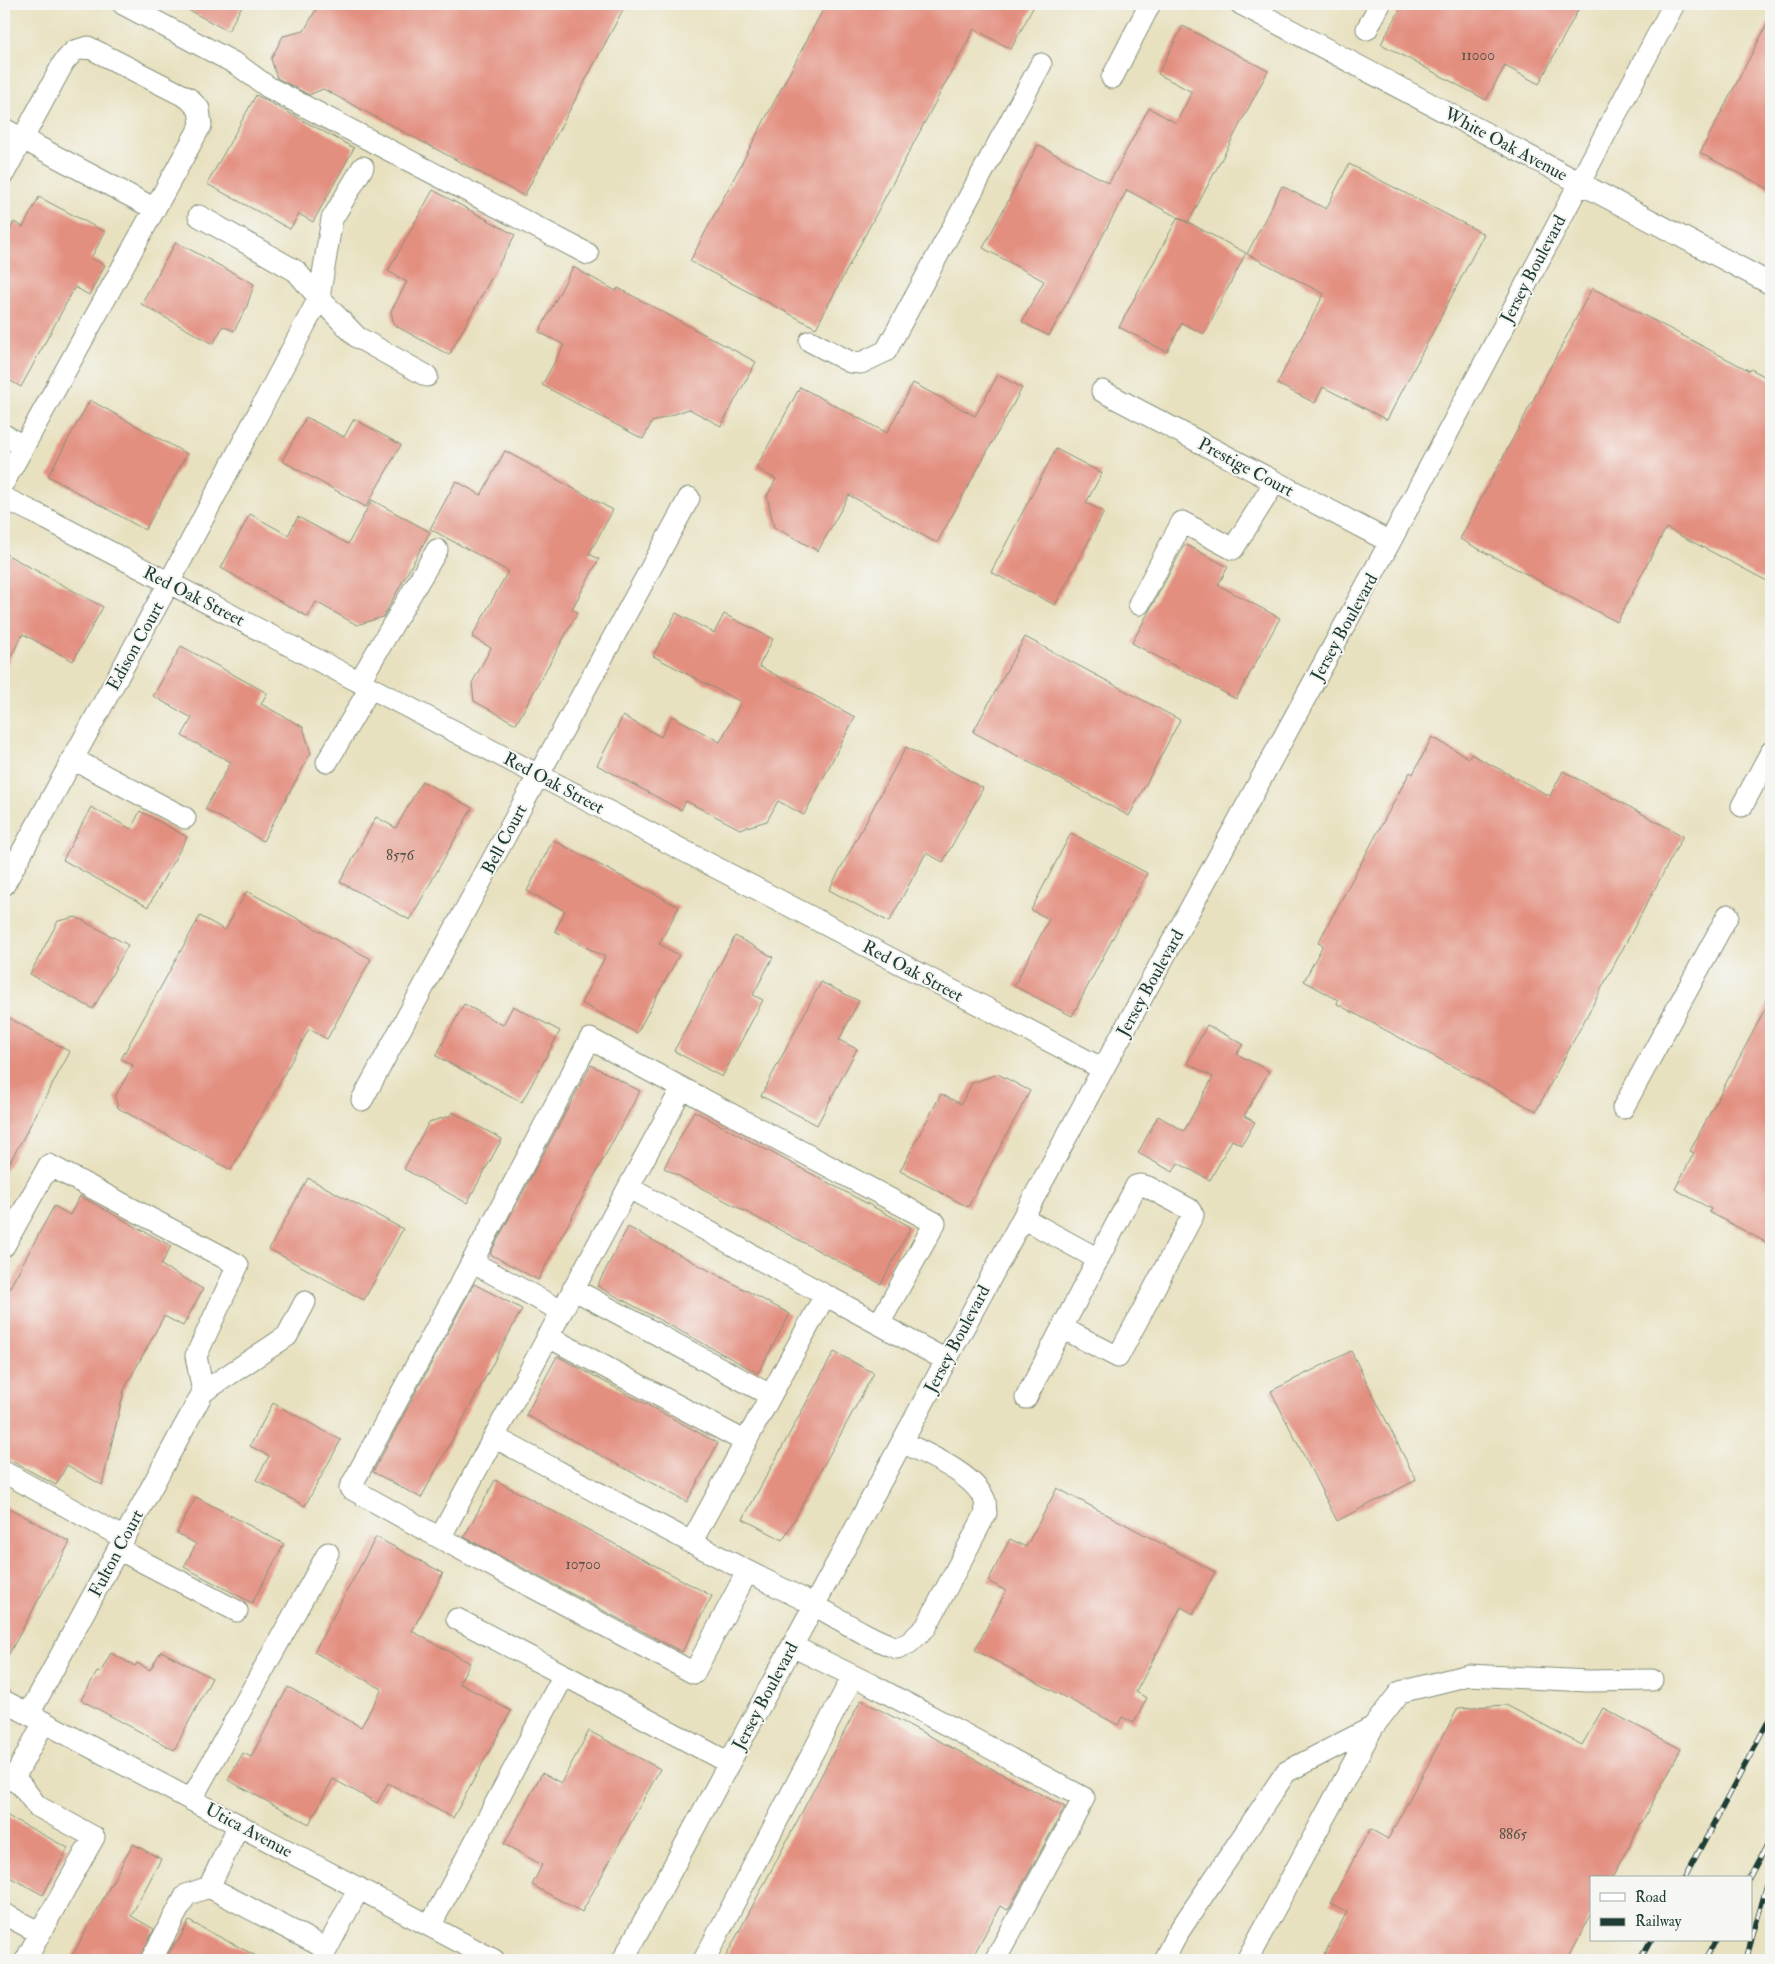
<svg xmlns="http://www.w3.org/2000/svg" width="1775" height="1964" viewBox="0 0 1775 1964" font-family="'IM FELL Double Pica',serif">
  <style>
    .building { fill: #e38f80 }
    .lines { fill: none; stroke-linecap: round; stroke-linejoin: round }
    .minor-casing { stroke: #848f7a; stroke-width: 23 }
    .minor { stroke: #fff; stroke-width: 21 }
    .rail-casing { stroke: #1f3d34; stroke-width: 5.5 }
    .rail { stroke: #f6f6f2; stroke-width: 4; stroke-dasharray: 11; stroke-linecap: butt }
    .labels { text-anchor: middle; stroke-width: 4; stroke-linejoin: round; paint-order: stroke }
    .number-label { font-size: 15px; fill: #505247 }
    .street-label { font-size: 18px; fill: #1f3d34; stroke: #f6f6f2 }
  </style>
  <rect width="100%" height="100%" fill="#f6f6f2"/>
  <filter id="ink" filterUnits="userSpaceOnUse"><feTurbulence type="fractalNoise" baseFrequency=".02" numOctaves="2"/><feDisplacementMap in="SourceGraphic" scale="10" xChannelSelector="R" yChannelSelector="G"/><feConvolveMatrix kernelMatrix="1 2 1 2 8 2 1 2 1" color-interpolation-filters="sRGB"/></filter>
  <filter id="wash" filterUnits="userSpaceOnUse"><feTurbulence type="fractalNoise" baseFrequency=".0096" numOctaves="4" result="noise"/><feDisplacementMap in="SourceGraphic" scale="20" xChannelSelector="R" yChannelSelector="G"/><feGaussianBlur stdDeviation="1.12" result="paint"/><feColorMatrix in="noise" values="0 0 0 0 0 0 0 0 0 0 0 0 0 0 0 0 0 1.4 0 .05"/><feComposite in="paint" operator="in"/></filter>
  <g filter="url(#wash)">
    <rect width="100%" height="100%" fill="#e8e1c0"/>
    <g id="blocks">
      <path class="building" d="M177,4H243L228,31Z
        M319,4H626L524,196L323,89L309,95L277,78L271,59L283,36L304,31Z
        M826,4H1035L1011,49L974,29L816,328L690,261Z
        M1403,4H1581L1539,84L1505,66L1486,100L1381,44Z
        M1771,17V190L1700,153Z
        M1183,26L1268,71L1188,223L1127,190L1049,336L1022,322L1044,281L983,248L1038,145L1109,183L1149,108L1176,123L1192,92L1158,74Z
        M256,95L354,148L313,222L299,214L290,229L207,184Z
        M1349,164L1484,234L1387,420L1323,387L1315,403L1277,384L1324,294L1247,254L1282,186L1326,209Z
        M433,190L515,235L449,355L394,325L391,311L407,282L388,271Z
        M39,197L105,232L91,258L105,265L89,295L75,287L21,387L4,377V240L14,222L23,227Z
        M1178,217L1246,253L1204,334L1182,323L1167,352L1119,327Z
        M176,242L254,284L247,306L234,331L223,326L213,344L141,304Z
        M573,267L616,291L618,288L756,362L721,426L689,409L652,422L643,439L542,385L564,345L539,332Z
        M1592,288L1750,371L1751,369L1771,380V583L1666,528L1617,622L1460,539Z
        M998,375L1022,388L937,543L849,495L818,551L774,527L767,496L776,479L756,468L800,387L887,433L913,383L975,416Z
        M90,400L187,454L145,530L48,476Z
        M306,417L344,437L354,419L401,445L366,507L282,461Z
        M1056,449L1102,473L1086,503L1104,512L1055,605L991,572Z
        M505,451L613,510L589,554L599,559L572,609L578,612L516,724L474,701L472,683L491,648L472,637L508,571L430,529L456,481L481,495Z
        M372,500L430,532L383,617L357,625L316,602L308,617L221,568L250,514L288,535L298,517L348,544Z
        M1185,544L1228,567L1218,585L1280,618L1236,699L1132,643Z
        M4,553L103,607L73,661L23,634L4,669Z
        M676,613L714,633L724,614L773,639L759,666L855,717L804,815L778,801L767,821L740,829L686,801L681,810L597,765L623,716L661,737L672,716L720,742L741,702L653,656Z
        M1025,637L1180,720L1129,816L973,732Z
        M181,646L267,693L261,704L303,727L311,753L263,841L205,809L231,762L182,736L192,718L153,696Z
        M1432,737L1469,758L1471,754L1550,796L1563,771L1683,836L1536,1111L1337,1004L1338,1000L1304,981L1323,945L1318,943L1410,772L1413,774Z
        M906,747L983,788L943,862L926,853L889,922L829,890Z
        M422,781L472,808L410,920L340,882L376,817L396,828Z
        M91,807L131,829L140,811L187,837L148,907L63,860Z
        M1071,833L1147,873L1072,1016L1014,986L1049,919L1031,910Z
        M553,840L679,907L659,944L679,955L637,1033L581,1003L605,957L555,931L565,911L527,891Z
        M247,891L371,959L327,1039L309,1029L231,1170L118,1108L115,1097L133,1065L121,1059L200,916L225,930Z
        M76,917L128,945L93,1009L30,974L58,921Z
        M735,936L773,957L753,995L763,1000L722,1077L674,1051Z
        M821,982L859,1001L839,1040L857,1049L817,1125L761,1096Z
        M1771,998V1245L1709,1212L1711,1209L1675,1189L1694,1153L1690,1151Z
        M464,1004L503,1025L513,1006L560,1031L522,1102L436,1056Z
        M4,1015L70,1052L4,1173Z
        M1207,1025L1243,1044L1237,1054L1269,1071L1244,1116L1255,1122L1242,1145L1232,1140L1210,1180L1178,1163L1173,1172L1138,1153L1158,1116L1184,1131L1213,1077L1187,1063Z
        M591,1065L640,1091L538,1280L490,1254Z
        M998,1074L1030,1091L968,1207L900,1171L941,1094L961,1104L972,1083Z
        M694,1111L911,1227L881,1284L664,1168Z
        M452,1112L502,1139L467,1203L404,1169L429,1122L450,1116Z
        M308,1178L403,1229L364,1300L269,1249Z
        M80,1196L171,1246L161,1265L203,1289L183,1326L164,1316L124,1390L102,1485L67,1465L56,1485L4,1457V1298L54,1206L70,1215Z
        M628,1227L790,1314L758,1373L597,1286Z
        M474,1284L522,1309L421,1498L373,1472Z
        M1351,1351L1416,1480L1337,1521L1271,1391Z
        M834,1352L874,1373L783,1540L743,1519Z
        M557,1356L718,1443L687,1502L526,1415Z
        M273,1403L341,1440L305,1506L256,1480L269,1456L250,1446Z
        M495,1480L712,1596L682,1652L464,1537Z
        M1057,1488L1215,1572L1193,1614L1181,1607L1136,1692L1147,1698L1134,1723L1122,1717L1118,1725L975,1650L1006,1591L988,1581L1010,1539L1026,1547Z
        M196,1497L284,1544L252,1603L184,1567L196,1544L177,1533Z
        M4,1505L70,1542L4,1663Z
        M376,1537L443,1573L412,1631L470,1663L459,1683L511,1711L453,1818L388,1783L377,1803L333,1779L309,1824L228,1780L243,1753L251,1757L288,1687L361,1727L382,1689L314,1652Z
        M161,1651L212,1678L174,1750L81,1700L97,1672L100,1673L111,1653L135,1666L137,1663L150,1670Z
        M861,1700L1065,1807L1008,1910L1000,1906L971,1960H724Z
        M1506,1705L1582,1745L1603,1708L1681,1749L1612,1878H1591V1915L1567,1960H1321L1347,1912L1330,1903L1370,1829L1388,1839L1458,1708Z
        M589,1731L660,1769L582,1912L532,1885L542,1865L504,1844L542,1773L561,1783Z
        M4,1814L68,1848L43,1895L4,1874Z
        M133,1844L161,1859L131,1916L154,1929L139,1960H70Z
        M189,1921L264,1960H165L176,1941L178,1942Z"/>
    </g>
  </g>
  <g filter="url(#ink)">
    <use href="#blocks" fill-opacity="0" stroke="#848f7a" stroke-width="1"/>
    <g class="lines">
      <g class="minor-casing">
        <path id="minor" d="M123,4L238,65L268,87L588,254
          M1241,4L1771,284
          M1367,29L1380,4
          M1112,78L1150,4
          M4,129L155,209
          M4,173L64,62L74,51L88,47L188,98L199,109L201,125L4,482
          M199,216L296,271L319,298L357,337L427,376
          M810,341L850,362L861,363L886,351L1041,64
          M1102,391L1390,542
          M4,435L23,446
          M4,498L35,513L1103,1069
          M1139,604L1182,522L1233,549L1275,482
          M359,682L437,550
          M73,759L185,818
          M327,762L370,688
          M1742,806L1771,752
          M4,885L169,583L319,298L332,219L363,167
          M362,1100L689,498
          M1623,1108L1728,915
          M1140,1185L1148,1187L1189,1209L1193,1215L1118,1357L1062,1328L1132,1194L1136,1186Z
          M629,1188L825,1295
          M1023,1218L1098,1259
          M4,1246L49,1165L238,1265L196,1356L203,1392
          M472,1262L590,1039L682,1088
          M573,1289L770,1395
          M561,1311L472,1262L350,1488L440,1538L694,1673L747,1572
          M547,1336L746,1442
          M1026,1398L1062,1328
          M902,1442C926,1454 975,1474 985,1501C986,1504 985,1510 986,1513L926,1627L909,1643L897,1648C863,1636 834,1615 803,1599C698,1548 597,1492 494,1437L682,1088L935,1223L879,1324L946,1360
          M4,1472L124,1538
          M440,1538L494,1437
          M691,1543L825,1295L879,1324
          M118,1549L237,1611
          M457,1619L564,1675
          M792,1646L872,1685L1084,1798L995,1960
          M4,1701L494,1960
          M29,1714L203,1392L287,1336L305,1302
          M1373,1727L1400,1692L1469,1675L1588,1681L1652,1680
          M4,1775L21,1785L37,1806L94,1837L40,1933
          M13,1780L44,1722
          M191,1800L328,1553
          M209,1887L327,1949
          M4,1914L40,1933L26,1960
          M430,1926L564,1675L729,1763
          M151,1960L186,1895L209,1887L239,1825
          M321,1960L359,1888
          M623,1960L1103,1069L1390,542L1674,4
          M704,1960L853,1676
          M1164,1960L1177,1934L1286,1772L1373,1727L1247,1960"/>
      </g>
      <use href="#minor" class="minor"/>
      <g class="rail-casing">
        <path id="rail" d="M1685,1878L1771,1716
          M1749,1878L1771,1837
          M1640,1960L1651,1940
          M1705,1960L1716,1940
          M1746,1960L1771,1869"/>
      </g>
      <use href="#rail" class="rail"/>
    </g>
  </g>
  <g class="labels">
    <g class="number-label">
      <text x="1478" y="60">11000</text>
      <text x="400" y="860">8576</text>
      <text x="583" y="1569">10700</text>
      <text x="1513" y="1839">8865</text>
    </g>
    <g class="street-label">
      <text transform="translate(1506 144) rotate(28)" y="6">White Oak Avenue</text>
      <text transform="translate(1533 269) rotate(-62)" y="6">Jersey Boulevard</text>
      <text transform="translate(1246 467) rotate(28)" y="6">Prestige Court</text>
      <text transform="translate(194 596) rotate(27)" y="6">Red Oak Street</text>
      <text transform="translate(1344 627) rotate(-61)" y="6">Jersey Boulevard</text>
      <text transform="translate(135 646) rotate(-61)" y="6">Edison Court</text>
      <text transform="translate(554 783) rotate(28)" y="6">Red Oak Street</text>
      <text transform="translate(504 839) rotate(-62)" y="6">Bell Court</text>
      <text transform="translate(913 971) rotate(28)" y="6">Red Oak Street</text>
      <text transform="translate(1150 983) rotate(-61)" y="6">Jersey Boulevard</text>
      <text transform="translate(957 1339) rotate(-62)" y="6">Jersey Boulevard</text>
      <text transform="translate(116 1553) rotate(-62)" y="6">Fulton Court</text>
      <text transform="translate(765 1696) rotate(-62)" y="6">Jersey Boulevard</text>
      <text transform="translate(249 1830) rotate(28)" y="6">Utica Avenue</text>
    </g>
  </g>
  <rect width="1775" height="1964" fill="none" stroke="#f6f6f2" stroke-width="20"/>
  <rect x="1590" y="1876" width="162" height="65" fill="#f6f6f2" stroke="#a0aca6"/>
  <rect x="1600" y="1893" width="25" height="8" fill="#ffffff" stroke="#a0aca6"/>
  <text x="1635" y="1902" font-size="15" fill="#1f3d34">Road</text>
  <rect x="1600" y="1918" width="25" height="8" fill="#1f3d34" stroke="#a0aca6"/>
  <text x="1635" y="1926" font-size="15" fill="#1f3d34">Railway</text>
</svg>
